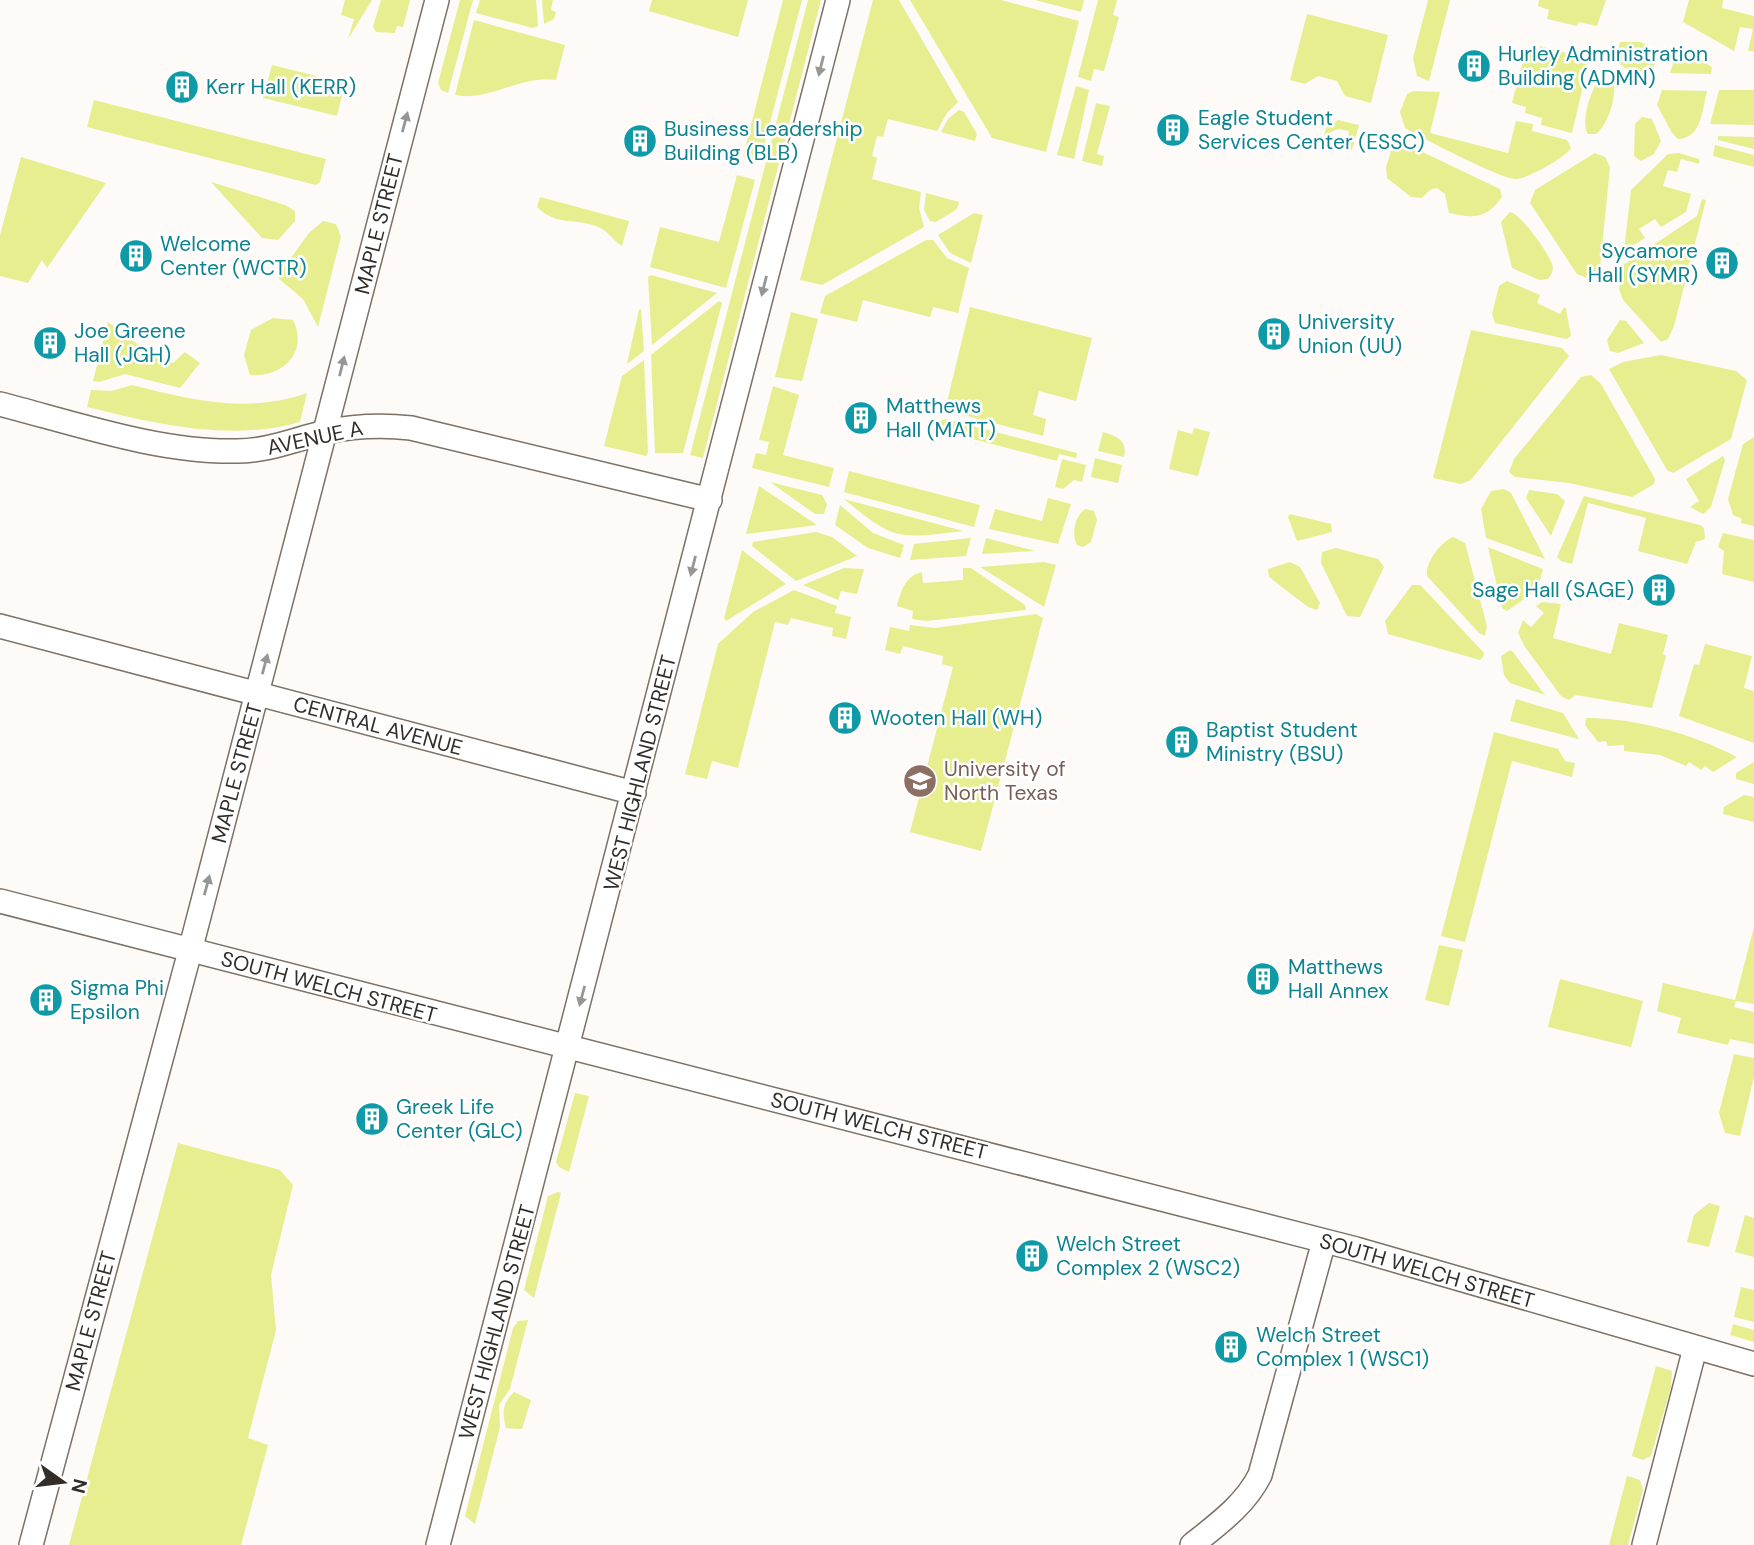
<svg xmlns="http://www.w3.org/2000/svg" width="1754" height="1545" viewBox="0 0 1754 1545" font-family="'DM Sans',sans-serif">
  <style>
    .green { fill: #e7ee90 }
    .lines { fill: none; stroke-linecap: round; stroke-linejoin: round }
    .minor-casing { stroke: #7d7065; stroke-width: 26 }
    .minor { stroke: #fff; stroke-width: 23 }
    .oneway { fill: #989694 }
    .labels { text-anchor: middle; stroke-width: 5; stroke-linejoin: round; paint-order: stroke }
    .culture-label { font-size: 21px; fill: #0d838f; stroke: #fff; text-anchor: start }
    .street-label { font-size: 21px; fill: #322d28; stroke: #fff }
    .education-label { font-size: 21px; fill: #785e54; stroke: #fff; text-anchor: start }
  </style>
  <rect width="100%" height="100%" fill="#fdfaf7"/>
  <path class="green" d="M345,0H372L348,39L354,19L341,15Z
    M381,0H410L403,27L397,26L395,33L376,32L373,27Z
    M460,0H473L448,93L441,90L438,83Z
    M480,0H536L538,26L533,28L476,13Z
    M542,0H553L551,10L556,12L554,19L544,24Z
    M652,0H748L738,37L649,11Z
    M783,0H802L760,161L743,156Z
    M808,0H821L703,458L690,455Z
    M873,0H899L958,102L947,113L937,131L888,119L883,137L877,136L872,156L877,158L872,179L921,192L919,208L924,227L822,285L800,280Z
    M910,0H1001L1079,21L1046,152L992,138Z
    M1035,0H1084L1081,12Z
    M1098,0H1117L1113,15L1119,17L1104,71L1094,69L1091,81L1078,77Z
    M1428,0H1450L1429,81L1417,76L1413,58Z
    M1539,0H1606L1597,26L1579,22L1577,26L1547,19L1549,10L1538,6Z
    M1689,0H1723L1722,8L1754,16V51H1748L1753,29L1740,27L1734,51L1683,22Z
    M1307,14L1388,35L1371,103L1345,96L1337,81L1318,76L1305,84L1290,80Z
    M474,20L565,45L556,80C522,74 490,102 455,95Z
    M1620,42H1641L1657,52L1653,71L1632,72L1615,61Z
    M1540,46L1570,54V58L1588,65L1572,133L1541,125L1542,118L1525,113L1526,107L1512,103L1525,53L1537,56Z
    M1694,56L1712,67L1711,74L1670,73L1675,57Z
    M272,65L345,83L337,116L263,98Z
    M1601,79L1614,85C1616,99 1607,126 1596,134H1588C1580,124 1591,86 1601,79Z
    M1076,86L1089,90L1074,159L1057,155Z
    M1662,90L1707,91C1702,110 1702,138 1678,139L1672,133L1657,105Z
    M1719,90H1754V125L1710,124Z
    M1413,91L1440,92L1430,133L1508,153L1516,121L1533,124L1532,131L1567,140L1571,148C1566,157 1526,180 1515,179C1499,178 1422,138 1405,128L1400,112L1407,94Z
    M94,100L326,159L320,182L316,185L87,127Z
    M1096,103L1110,106L1097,154L1104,156L1102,166L1082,161Z
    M959,110L964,112L977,134L975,141L941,132L948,119Z
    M1642,117L1652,119L1661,141L1654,154L1641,161L1634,156L1635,124Z
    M1338,120L1359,125L1352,150L1346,148L1349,131L1338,129L1324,135L1326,128Z
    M1718,136L1754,137V149L1718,140Z
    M1394,142L1414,148L1500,189L1502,197C1487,218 1475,219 1449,213L1445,194L1437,188L1430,190L1422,198L1411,197L1387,178L1386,167Z
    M1715,145L1754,155V167L1713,156Z
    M1595,153L1605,157L1610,167L1600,267L1587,278L1577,274L1530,203L1535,190Z
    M1679,153L1699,159V164L1681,159L1677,172L1668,170L1663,186L1691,194L1686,212L1661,227L1655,219L1639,229L1645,238L1624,251L1631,190L1668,154Z
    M21,157L106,183L47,268L42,260L28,283L0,276V235Z
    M737,175L755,180L726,288L650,267L660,227L719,242Z
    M211,182L285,205L295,211V221L278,240L262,238Z
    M926,193L959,202L957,209L936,222L930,221L924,210Z
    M540,197L629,221L622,246C613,241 608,230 596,226C574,218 556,226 537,207Z
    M1702,199L1706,200L1674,326L1668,339L1661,342L1623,300L1619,289L1623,265L1697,216Z
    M1510,212C1520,213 1548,252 1552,264C1554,270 1552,274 1548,279L1539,280L1512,268L1501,222Z
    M974,213L983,215L971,263L950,253L938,235Z
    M323,221L336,224L341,237L318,327L303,299L277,277L309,233Z
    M926,240H933L947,258L969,268L958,313L933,307L930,317L863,300L857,322L820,313L825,296Z
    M651,275L717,293L652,345L648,277Z
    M1507,281L1540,295L1537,303L1560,314L1564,307L1566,309L1571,336L1566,339L1495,323L1492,314L1499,286Z
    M719,301L722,303L683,453H655L651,355Z
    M970,307L1092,338L1076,401L1039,391L1033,415L1046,419L1043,436L956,413L946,406Z
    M641,309L644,351L627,364L639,310Z
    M791,312L818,319L802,381L775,377Z
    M273,318L293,320C309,353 282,378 250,375L244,355L251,330Z
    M1620,320L1626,321L1644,343L1618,353L1610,351L1607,340Z
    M108,322L140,346L139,351L143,349L173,363L185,352L200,363L180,388L125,374L99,382L93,381Z
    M1471,330L1562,348L1569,356L1471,480L1461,484L1433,478Z
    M1661,355L1736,371L1747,380L1731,439L1673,473L1667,470L1609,369L1623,362Z
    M644,360L648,453L646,456L604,446L622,376Z
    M1591,375L1601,384L1655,479L1654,484L1632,497L1569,483L1515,477L1509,472L1514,459L1581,377Z
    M132,385C192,400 247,414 307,393L300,422C229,442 157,424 87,407L91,390L112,391Z
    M773,386L799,395L783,455L834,468L829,487L752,468L756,453L766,455L769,442L759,440Z
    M945,419L1077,453L1076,458L1059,454L1057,461L938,430L940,421Z
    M1194,428L1210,432L1198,476L1169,469L1178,430L1192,434Z
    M1103,432C1117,436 1128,441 1124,457L1098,451Z
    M1754,437V526L1741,523L1742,519L1733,515L1728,499L1743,444Z
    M1723,456L1725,460L1711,507L1703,514L1690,507L1699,501L1686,479Z
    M1095,458L1122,465L1118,483L1091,477Z
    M1062,459L1086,465L1082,482L1074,480L1063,489L1055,487Z
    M849,471L980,505L974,527L844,492Z
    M770,482L822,495L827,504L824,514H815Z
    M759,486L817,525L746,534Z
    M1504,489L1511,493L1545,559L1486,538L1481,509L1491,491Z
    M1529,490L1557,494L1565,501L1551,536L1526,498Z
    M1584,496L1700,525L1704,528L1705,539L1696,542L1687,564L1638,551L1646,518L1588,503L1572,564L1561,561L1557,557Z
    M1048,498L1071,504L1058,544L989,529L995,509L1042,521Z
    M844,499L963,531C899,539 894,541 844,499Z
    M840,505L873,533L904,545L900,558L868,548L835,525Z
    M1085,509L1094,511L1097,520L1091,542L1083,547L1077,545C1071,534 1075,516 1085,509Z
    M1290,514L1331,524L1332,532L1297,541L1288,517Z
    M816,532L832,537L857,556L796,581L752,546L753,542Z
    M1723,533L1754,540V582L1722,574L1724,551L1718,547Z
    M1453,537L1465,543L1487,626L1485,636L1479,633L1427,576C1425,562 1441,542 1453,537Z
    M971,538L966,556L910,560L914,544Z
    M986,538L1035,551L982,554Z
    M1488,547L1543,569L1537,590L1507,611L1502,608Z
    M1336,548L1378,559L1384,567L1360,617L1347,616L1321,563L1322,552Z
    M742,550L786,584L726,621L724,618Z
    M1044,562L1056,565L1044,607L980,567Z
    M1290,562L1300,567L1320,603L1317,610L1308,607L1269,577L1268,569Z
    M844,568L864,569L857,594L841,591L838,600L803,585Z
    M963,568H971L1025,605L1026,610L926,621L912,619L913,611L897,606C901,591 905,576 922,572L923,583L963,580Z
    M1412,585H1420L1424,589L1484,653L1483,657L1480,660L1388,634L1385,621Z
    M794,590L837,606L835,613L851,617L846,639L832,636L833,628L791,618L788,625L775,622L738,768L712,761L707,779L685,774L718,644L753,612Z
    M1542,602L1561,604L1553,638L1611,654L1619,623L1668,635L1663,654L1666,656L1652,708L1576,695L1569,700L1561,696L1525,647L1518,633L1523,620L1531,627L1544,613L1536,606Z
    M1036,614L1043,618L981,851L910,832L953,667L942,664L943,656L903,646L900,654L885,650L890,627L909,631L910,625L935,628Z
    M1705,644L1752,656L1744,688L1754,691V743L1679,716L1694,664L1699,665Z
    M1510,650L1513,652L1545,695L1510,683L1504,675L1501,656Z
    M1516,699L1563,713L1579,739L1510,721Z
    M1586,718C1636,718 1693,734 1737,757L1713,772L1705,766L1701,770L1689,762L1686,766L1660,755L1624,751V745L1608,746L1606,741L1598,742L1585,725Z
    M1494,732L1558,749L1565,761L1575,763L1572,777L1512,761L1465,942L1441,936Z
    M1754,762V784L1736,779V773Z
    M1744,795L1754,797V822L1723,814L1724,807Z
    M1754,927V1004L1736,1001L1734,1007L1754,1012V1044L1730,1039L1728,1045L1677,1033L1681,1018L1657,1011L1663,983L1735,1000Z
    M1439,945L1463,950L1449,1006L1425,1000Z
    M1560,979L1643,1001L1631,1047L1548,1027Z
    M1734,1054L1754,1058V1077L1740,1136L1725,1133L1719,1113Z
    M575,1093L589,1096L569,1172L559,1167L556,1162Z
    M178,1143L280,1170L293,1185L271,1275L276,1330L248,1438L268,1445L241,1545H69Z
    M558,1192L561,1193L534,1298L524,1290L548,1196Z
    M1709,1203L1720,1206L1709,1247L1687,1242L1694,1215Z
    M1745,1215L1754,1218V1257L1735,1252Z
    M1741,1287L1754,1290V1322L1734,1317Z
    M528,1320L510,1389L499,1405L500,1427L475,1524L465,1516L513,1328L518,1321Z
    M1733,1324L1754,1330V1342L1730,1335Z
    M1656,1366L1672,1371L1671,1387L1651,1456L1643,1460L1632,1456Z
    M514,1392L531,1400L522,1429L506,1428C502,1413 502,1403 514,1392Z
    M1627,1476L1640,1480L1643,1490L1628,1545H1609Z"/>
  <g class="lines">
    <g class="minor-casing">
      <path id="minor" d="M0,404C74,423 160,453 237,451C269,451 295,439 326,432C354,426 383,425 411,428L710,500
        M0,626L634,793
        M0,901L1356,1249L1754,1364
        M31,1545L190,951L437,0
        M438,1545L838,0
        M1192,1545C1218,1524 1245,1505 1260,1475L1324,1241
        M1644,1545L1695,1348"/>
    </g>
    <use href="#minor" class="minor"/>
  </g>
  <defs><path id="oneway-solid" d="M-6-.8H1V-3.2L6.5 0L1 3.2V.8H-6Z" transform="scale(1.75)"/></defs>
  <g class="oneway">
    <use href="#oneway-solid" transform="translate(821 66) rotate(104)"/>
    <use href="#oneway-solid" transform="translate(405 122) rotate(-75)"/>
    <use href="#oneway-solid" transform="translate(764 286) rotate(104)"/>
    <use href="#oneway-solid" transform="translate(342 366) rotate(-76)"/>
    <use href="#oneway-solid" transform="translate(693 566) rotate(104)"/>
    <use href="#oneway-solid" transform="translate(265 664) rotate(-75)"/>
    <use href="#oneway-solid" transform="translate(207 885) rotate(-75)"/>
    <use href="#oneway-solid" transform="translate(582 996) rotate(105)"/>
  </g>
  <defs>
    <g id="building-disc" transform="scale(1.75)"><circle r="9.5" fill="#0f9aa8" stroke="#fff"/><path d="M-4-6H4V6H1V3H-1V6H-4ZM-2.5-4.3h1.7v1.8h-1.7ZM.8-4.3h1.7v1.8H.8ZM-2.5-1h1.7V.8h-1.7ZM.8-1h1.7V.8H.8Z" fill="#fff"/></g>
    <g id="university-disc" transform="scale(1.75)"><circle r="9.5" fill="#8d6e63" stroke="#fff"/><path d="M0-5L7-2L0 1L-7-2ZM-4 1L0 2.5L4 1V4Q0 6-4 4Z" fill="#fff"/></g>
  </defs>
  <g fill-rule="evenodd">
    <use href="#building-disc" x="1474" y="66"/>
    <use href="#building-disc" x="182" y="87"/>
    <use href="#building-disc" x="1173" y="130"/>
    <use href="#building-disc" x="640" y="141"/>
    <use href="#building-disc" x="136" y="256"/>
    <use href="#building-disc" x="1722" y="263"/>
    <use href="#building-disc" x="1274" y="334"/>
    <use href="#building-disc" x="50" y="343"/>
    <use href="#building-disc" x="861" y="418"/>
    <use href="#building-disc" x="1659" y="590"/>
    <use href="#building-disc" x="845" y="718"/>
    <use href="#building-disc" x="1182" y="742"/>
    <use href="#university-disc" x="920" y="781"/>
    <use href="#building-disc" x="1263" y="979"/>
    <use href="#building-disc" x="46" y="1000"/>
    <use href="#building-disc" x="372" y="1119"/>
    <use href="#building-disc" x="1032" y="1256"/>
    <use href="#building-disc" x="1231" y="1347"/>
  </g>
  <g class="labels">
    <g class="culture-label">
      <text x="1498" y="61">Hurley Administration<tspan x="1498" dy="24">Building (ADMN)</tspan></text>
      <text x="206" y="94">Kerr Hall (KERR)</text>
      <text x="1198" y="125">Eagle Student<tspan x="1198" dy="24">Services Center (ESSC)</tspan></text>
      <text x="664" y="136">Business Leadership<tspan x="664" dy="24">Building (BLB)</tspan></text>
      <text x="160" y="251">Welcome<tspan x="160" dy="24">Center (WCTR)</tspan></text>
      <text x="1698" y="258" text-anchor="end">Sycamore<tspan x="1698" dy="24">Hall (SYMR)</tspan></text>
      <text x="1298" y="329">University<tspan x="1298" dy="24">Union (UU)</tspan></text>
      <text x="74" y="338">Joe Greene<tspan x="74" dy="24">Hall (JGH)</tspan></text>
      <text x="886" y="413">Matthews<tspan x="886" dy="24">Hall (MATT)</tspan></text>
      <text x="1634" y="597" text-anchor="end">Sage Hall (SAGE)</text>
      <text x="870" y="725">Wooten Hall (WH)</text>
      <text x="1206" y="737">Baptist Student<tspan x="1206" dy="24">Ministry (BSU)</tspan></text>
      <text x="1288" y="974">Matthews<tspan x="1288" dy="24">Hall Annex</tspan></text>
      <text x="70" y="995">Sigma Phi<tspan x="70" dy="24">Epsilon</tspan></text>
      <text x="396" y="1114">Greek Life<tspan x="396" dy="24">Center (GLC)</tspan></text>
      <text x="1056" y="1251">Welch Street<tspan x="1056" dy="24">Complex 2 (WSC2)</tspan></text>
      <text x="1256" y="1342">Welch Street<tspan x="1256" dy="24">Complex 1 (WSC1)</tspan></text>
    </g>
    <g class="street-label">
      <text transform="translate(379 224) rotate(-76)" y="7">MAPLE STREET</text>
      <text transform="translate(315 438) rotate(-12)" y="7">AVENUE A</text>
      <text transform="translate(378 726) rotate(15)" y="7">CENTRAL AVENUE</text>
      <text transform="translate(237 773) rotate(-75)" y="7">MAPLE STREET</text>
      <text transform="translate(640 773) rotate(-76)" y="7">WEST HIGHLAND STREET</text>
      <text transform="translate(329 987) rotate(15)" y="7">SOUTH WELCH STREET</text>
      <text transform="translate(879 1126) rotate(14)" y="7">SOUTH WELCH STREET</text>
      <text transform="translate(1427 1271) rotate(16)" y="7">SOUTH WELCH STREET</text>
      <text transform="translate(91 1321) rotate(-75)" y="7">MAPLE STREET</text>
      <text transform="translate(497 1322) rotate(-75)" y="7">WEST HIGHLAND STREET</text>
    </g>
    <g class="education-label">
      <text x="944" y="776">University of<tspan x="944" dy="24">North Texas</tspan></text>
    </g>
  </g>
  <g transform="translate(63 1482) rotate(104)" stroke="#ffffff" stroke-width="5" paint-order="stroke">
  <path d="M0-5L12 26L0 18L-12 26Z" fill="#322d28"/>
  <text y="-10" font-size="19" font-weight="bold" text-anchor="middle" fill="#322d28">N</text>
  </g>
</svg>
